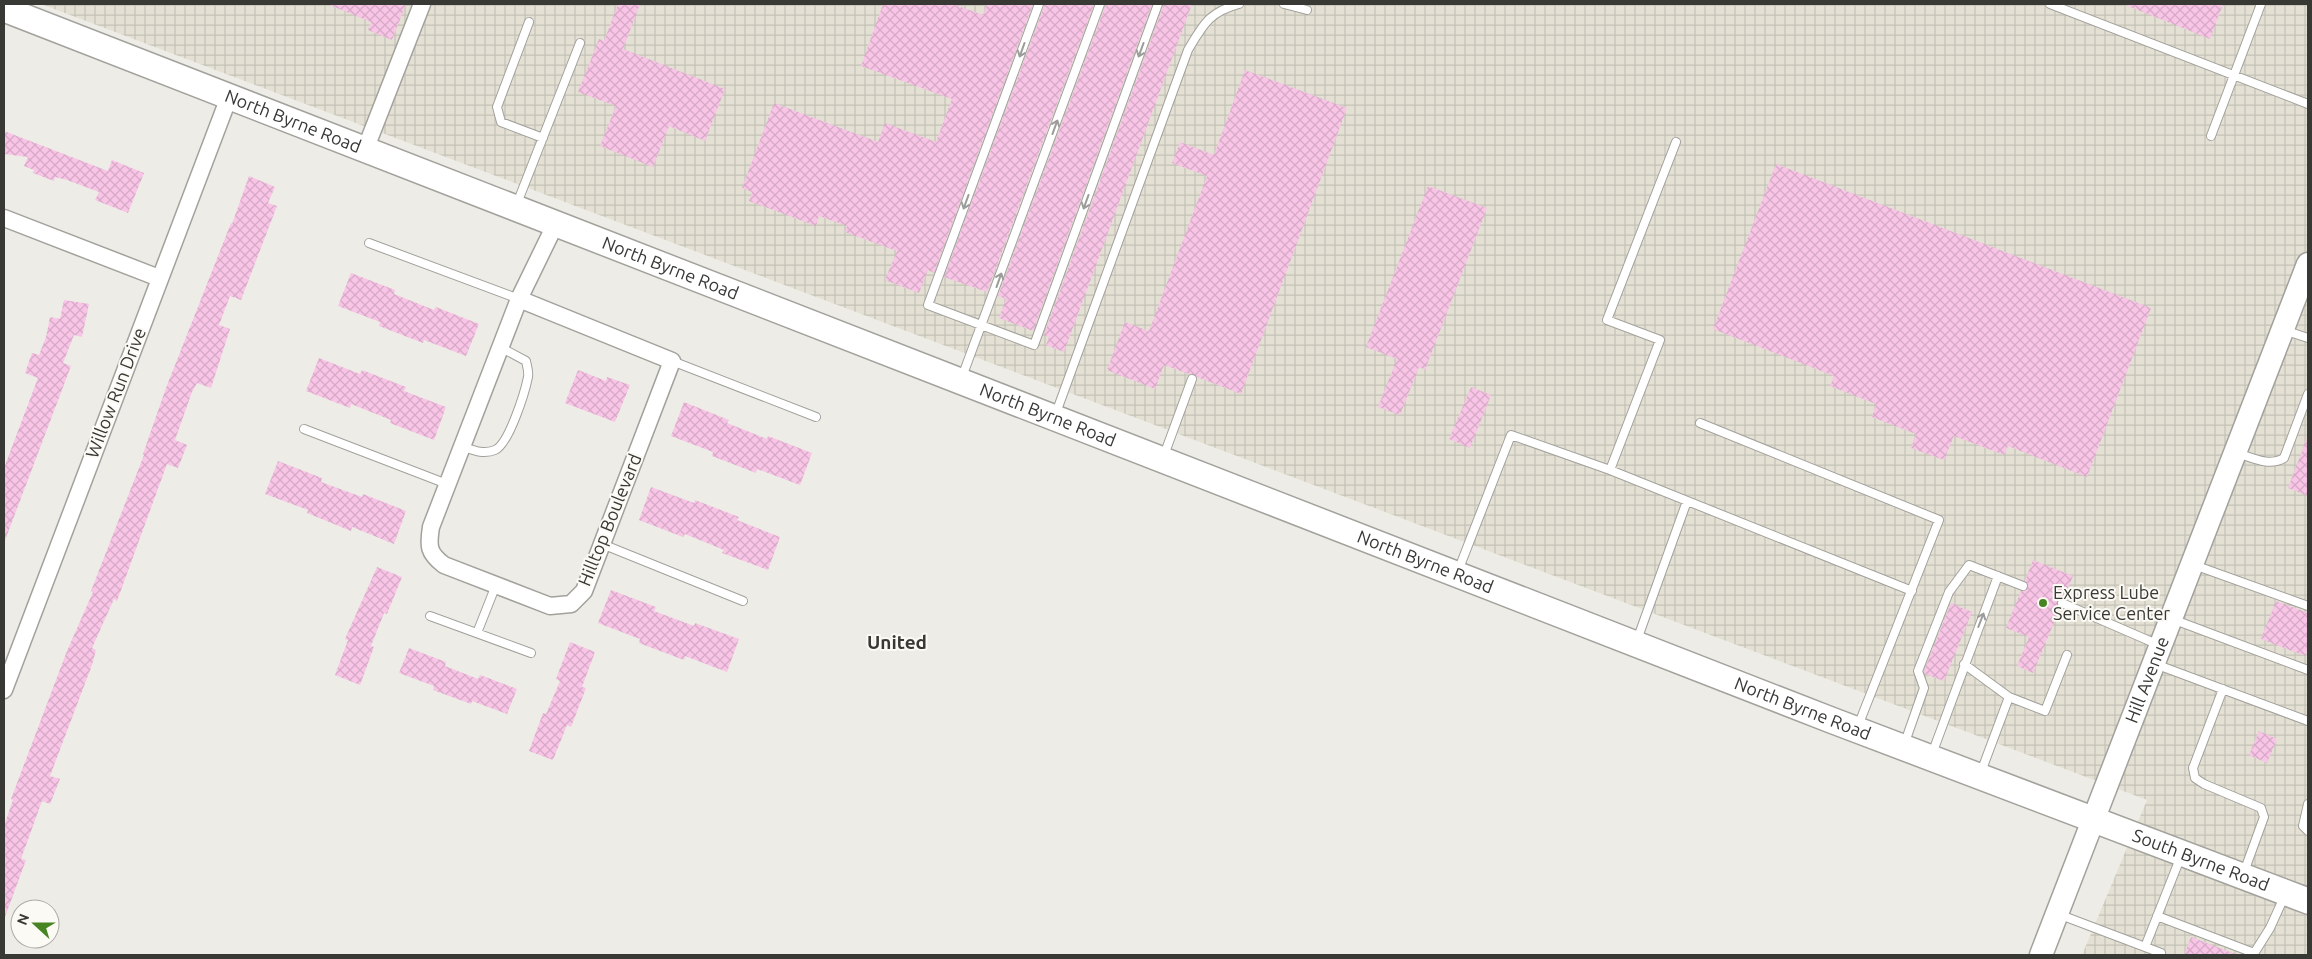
<svg xmlns="http://www.w3.org/2000/svg" width="2312" height="959" viewBox="0 0 2312 959" font-family="Ubuntu,sans-serif">
  <style>
    .industrial { fill: url(#industrial-grid) }
    .building { fill: url(#building-cross-hatch) }
    .lines { fill: none; stroke-linecap: round; stroke-linejoin: round }
    .service-casing { stroke: #a2a19c; stroke-width: 10 }
    .minor-casing { stroke: #a2a19c; stroke-width: 19 }
    .secondary-casing { stroke: #a2a19c; stroke-width: 25 }
    .primary-casing { stroke: #a2a19c; stroke-width: 28 }
    .service { stroke: #fff; stroke-width: 8 }
    .minor { stroke: #fff; stroke-width: 16 }
    .secondary { stroke: #fff; stroke-width: 22 }
    .primary { stroke: #fff; stroke-width: 25 }
    .oneway { stroke: #9c9c9a }
    .poi-dot { fill: #478422; stroke: #fbfaf4; stroke-width: 2 }
    .labels { text-anchor: middle; stroke-width: 4; stroke-linejoin: round; paint-order: stroke }
    .street-label { font-size: 18px; fill: #383835; stroke: #fbfaf4 }
    .poi-label { font-size: 18px; fill: #383835; stroke: #fbfaf4; text-anchor: start }
    .neighbourhood-label { font-size: 19px; font-weight: bold; fill: #383835; stroke: #fbfaf4 }
  </style>
  <defs>
    <pattern id="industrial-grid" width="8" height="8" patternUnits="userSpaceOnUse" patternTransform="scale(1.25)"><rect width="8" height="8" fill="#e4e1d4"/><path d="M0 4h8M4 0v8" fill="none" stroke="#c4c2b7"/></pattern>
    <pattern id="building-cross-hatch" width="8" height="8" patternUnits="userSpaceOnUse" patternTransform="scale(1.25)"><rect width="8" height="8" fill="#f9c5e7"/><path d="M0 0l8 8M0 8l8-8" fill="none" stroke="#d6aac7"/></pattern>
  </defs>
  <rect width="100%" height="100%" fill="#eeece6"/>
  <path class="industrial" d="M41,4H2308V955H2082L2147,800Z"/>
  <path class="building" d="M327,4H406L392,40L368,30L371,22Z
    M618,4H640L623,49L725,89L705,141L669,126L653,167L600,146L616,106L578,92L599,39L604,41Z
    M883,4H953L983,15L987,4H1033L934,273L928,270L919,293L885,280L897,251L845,232L847,226L819,216L816,226L749,201L752,192L742,188L774,103L878,142L885,123L936,142L952,99L861,66Z
    M1045,4H1094L987,292L944,277Z
    M1106,4H1152L1033,331L999,318L1006,299L998,296Z
    M1164,4H1192L1064,352L1046,345L1049,337L1044,335Z
    M2123,4H2223L2210,39Z
    M1245,70L1347,108L1241,394L1197,377L1194,374H1189L1164,365L1155,389L1107,370L1125,322L1149,331L1207,176L1172,163L1180,142L1214,155Z
    M4,131L108,171L112,160L144,173L128,213L95,200L99,192L67,180L55,177L54,181L33,173L34,170L24,166L28,157L4,154Z
    M1776,164L2151,308L2087,477L2008,446L2004,455L1954,436L1944,460L1911,448L1916,434L1872,417L1876,404L1830,386L1834,376L1713,329Z
    M249,176L275,187L268,203L277,206L241,300L230,296L219,325L230,329L211,388L197,383L192,392L175,440L187,445L178,468L167,464L117,601L114,599L92,648L96,650L92,665L50,776L60,779L50,804L42,801L21,859L26,860L5,917H4V826L13,800L11,799L67,651L93,592L91,591L144,455L143,454L166,388L231,223L232,224Z
    M1428,186L1487,208L1425,370L1419,367L1400,415L1378,407L1397,359L1366,347Z
    M351,273L395,290L394,294L434,310L436,307L479,324L466,356L424,340L423,343L379,326L380,322L338,306Z
    M64,300L89,304L82,337L74,335L63,363L71,366L4,543V468L38,378L25,373L32,353L39,355L46,337L50,317L60,319Z
    M319,358L360,374L362,370L406,387L404,391L446,407L434,440L390,423L391,420L351,404L350,408L306,391Z
    M578,370L606,381L607,377L630,385L615,422L565,403Z
    M1471,387L1491,395L1470,448L1449,439Z
    M684,402L729,420L727,423L767,439L768,436L812,453L800,485L757,469L756,473L712,456L713,452L671,436Z
    M2307,438H2308V496L2288,488Z
    M278,461L322,478L321,482L362,497L363,494L406,511L394,544L352,527L351,531L307,513L308,510L265,494Z
    M651,487L694,503L695,500L739,517L737,520L780,537L768,570L722,553L724,550L685,534L683,537L639,520Z
    M2033,560L2073,576L2064,598H2059L2057,601L2060,608L2033,673L2017,666L2029,637L2006,628L2021,591L2028,588V585L2025,581Z
    M377,567L402,577L387,614L384,613L371,646L374,647L360,685L335,675L348,640L345,639Z
    M611,590L656,607L654,611L694,626L695,623L739,639L727,672L685,656L684,660L639,643L640,639L598,623Z
    M2276,601L2308,613V647L2305,656L2261,639Z
    M1951,603L1972,612L1944,681L1925,674L1924,671Z
    M570,642L595,652L582,687L586,688L571,727L567,725L553,760L529,751L543,713L546,714L560,681L556,679Z
    M409,648L446,662L445,666L478,679L480,675L517,689L507,714L472,701L471,704L433,690L434,686L399,673Z
    M2259,731L2277,739L2267,763L2249,755Z
    M2191,937L2235,954V955H2184Z"/>
  <g class="lines">
    <g class="service-casing">
      <path id="service" d="M1039,4L928,305L1034,345L1158,4
        M1284,4L1307,10
        M2050,4L2308,104
        M529,22L497,107L501,122L543,138
        M2211,136L2261,4
        M516,206L580,43
        M369,243L519,299
        M2284,330L2308,338
        M672,361L816,417
        M962,377L1100,4
        M1056,413L1188,50C1203,25 1209,12 1239,4
        M1700,423L1939,520L1858,726
        M304,429L447,484
        M461,446C473,450 483,455 495,450C509,444 525,392 528,377C529,372 527,366 526,361L500,347
        M2237,453C2253,458 2269,467 2284,458L2308,394
        M1163,458L1192,379
        M1610,470L1660,340L1607,320L1676,142
        M602,544L743,601
        M2194,565L2308,606
        M1458,571L1511,435L1610,470L1912,591
        M2062,603L2159,645
        M430,616L531,653
        M2172,619L2308,670
        M477,633L496,585
        M1637,640L1687,501
        M1964,664L2009,697
        M2155,664L2308,721
        M2223,689L2193,768L2195,778L2204,784L2261,808L2264,817L2244,872
        M1904,745L1924,688L1918,671L1949,592L1969,565L2023,586
        M1932,754L1998,576
        M1981,772L2009,697L2045,711L2067,655
        M2308,804L2303,826L2308,831
        M2058,914L2161,953L2160,955
        M2157,916L2254,953
        M2145,947L2181,856
        M2253,955L2270,928L2285,895"/>
    </g>
    <g class="minor-casing">
      <path id="minor" d="M365,150L422,4
        M4,218L159,278
        M519,299L672,361L584,591L571,604L550,606L444,565C428,553 428,546 431,527Z
        M519,299L556,223
        M4,690L229,97"/>
    </g>
    <g class="secondary-casing">
      <g id="secondary">
        <path id="s1" d="M2041,955L2308,264"/>
      </g>
    </g>
    <g class="primary-casing">
      <g id="primary">
        <path id="s2" d="M4,9L1831,720L2308,901"/>
      </g>
    </g>
    <use href="#service" class="service"/>
    <use href="#minor" class="minor"/>
    <use href="#secondary" class="secondary"/>
    <use href="#primary" class="primary"/>
  </g>
  <defs><path id="oneway-shaft" d="M-6 0H5M1.5-3L5.5 0L1.5 3" fill="none" stroke-width="1.6" stroke-linecap="round" stroke-linejoin="round" transform="scale(1.25)"/></defs>
  <g class="oneway">
    <use href="#oneway-shaft" transform="translate(1022 50) rotate(110)"/>
    <use href="#oneway-shaft" transform="translate(1141 50) rotate(110)"/>
    <use href="#oneway-shaft" transform="translate(1055 127) rotate(-70)"/>
    <use href="#oneway-shaft" transform="translate(966 202) rotate(110)"/>
    <use href="#oneway-shaft" transform="translate(1086 202) rotate(110)"/>
    <use href="#oneway-shaft" transform="translate(999 280) rotate(-70)"/>
    <use href="#oneway-shaft" transform="translate(1981 620) rotate(-69)"/>
  </g>
  <circle class="poi-dot" cx="2043" cy="603" r="5"/>
  <g class="labels">
    <g class="street-label">
      <text dy="6" stroke="none"><textPath href="#s2" startOffset="310">North Byrne Road</textPath></text>
      <text dy="6" stroke="none"><textPath href="#s2" startOffset="715">North Byrne Road</textPath></text>
      <text transform="translate(116 393) rotate(-69)" y="6">Willow Run Drive</text>
      <text dy="6" stroke="none"><textPath href="#s2" startOffset="1120">North Byrne Road</textPath></text>
      <text transform="translate(610 520) rotate(-68)" y="6">Hilltop Boulevard</text>
      <text dy="6" stroke="none"><textPath href="#s2" startOffset="1525">North Byrne Road</textPath></text>
      <text dy="6" stroke="none"><textPath href="#s1" startOffset="295">Hill Avenue</textPath></text>
      <text dy="6" stroke="none"><textPath href="#s2" startOffset="1930">North Byrne Road</textPath></text>
      <text dy="6" stroke="none"><textPath href="#s2" startOffset="2356">South Byrne Road</textPath></text>
    </g>
    <g class="poi-label">
      <text x="2053" y="599">Express Lube<tspan x="2053" dy="21">Service Center</tspan></text>
    </g>
    <g class="neighbourhood-label">
      <text x="897" y="649">United</text>
    </g>
  </g>
  <rect width="2312" height="959" fill="none" stroke="#383835" stroke-width="10"/>
  <g transform="translate(35 924) rotate(291)"><circle r="24" fill="#fbfaf4" stroke="#adaca8"/>
  <path d="M0-4L9 19L0 12L-9 19Z" fill="#478422"/>
  <text y="-8" font-size="14" font-weight="bold" text-anchor="middle" fill="#383835">N</text>
  </g>
</svg>
